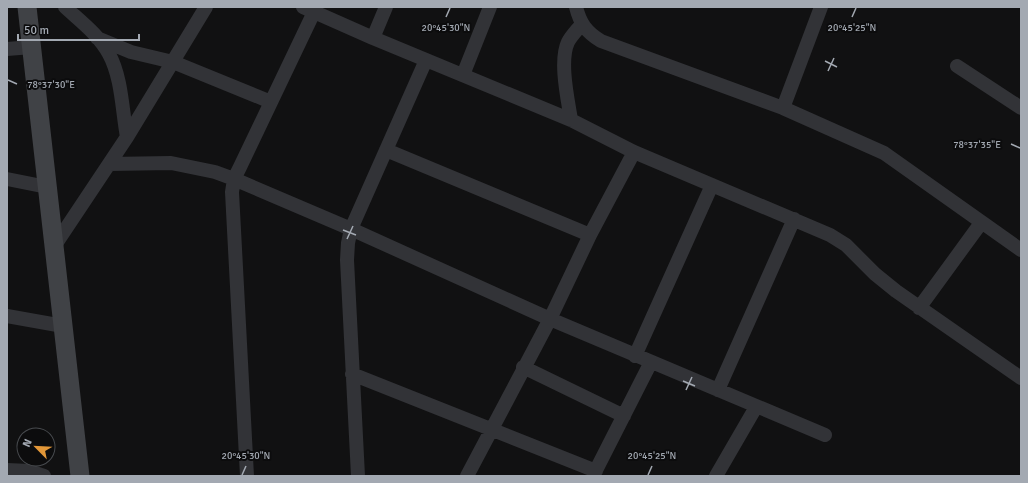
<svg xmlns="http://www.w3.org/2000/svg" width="1028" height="483" viewBox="0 0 1028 483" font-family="Signika,sans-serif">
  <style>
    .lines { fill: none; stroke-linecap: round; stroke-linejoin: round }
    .street { stroke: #323337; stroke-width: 14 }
    .secondary { stroke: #404246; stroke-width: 19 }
    .ticks { fill: none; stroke: #a3a9b2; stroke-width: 1.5 }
    .ticks-label { font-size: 10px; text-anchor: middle; fill: #a3a9b2; stroke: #0c0c0d; stroke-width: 4; stroke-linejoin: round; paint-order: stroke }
  </style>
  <rect width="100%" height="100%" fill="#111112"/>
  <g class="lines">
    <path class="street" d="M65,7C80,21 99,35 109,54C122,78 122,110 127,137
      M303,7L373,38
      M386,7L373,38L571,120L634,152L830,235L846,245L875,274L896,291L1021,378
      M576,7C580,23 586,32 601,41L783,108L884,153L1021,250
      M97,38L131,52L173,62L271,102
      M7,49L32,47
      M957,66L1021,108
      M463,75L490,7
      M783,108L821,7
      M571,120C568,100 559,61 568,42C571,36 577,30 581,25
      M386,150L590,235
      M109,164L171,163L215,172L234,179L351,229L550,319L825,435
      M7,179L47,187
      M55,245L127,137L206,7
      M919,308L981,223
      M7,316L63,326
      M635,356L712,185
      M523,367L624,416
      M352,374L596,471
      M718,390L794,219
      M7,470L29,471L44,476
      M247,476L232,192L234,179L240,167L314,12
      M358,476L347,260L348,243L351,229L426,60
      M467,476L550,319L590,235L634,152
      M593,476L651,362
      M716,476L756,407"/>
    <path class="secondary" d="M27,7L80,476"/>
  </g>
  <path class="ticks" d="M446,17L450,8M852,17L856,8M825,61L837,67M828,71L834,58M8,80L17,84M1011,144L1020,148M343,230L356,235M347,239L353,226M683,381L695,386M686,390L692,377M242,475L246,466M648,475L652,466"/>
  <g class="ticks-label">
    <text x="446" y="31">20°45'30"N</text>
    <text x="852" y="31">20°45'25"N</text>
    <text x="51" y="88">78°37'30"E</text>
    <text x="977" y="148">78°37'35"E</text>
    <text x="246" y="459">20°45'30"N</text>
    <text x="652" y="459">20°45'25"N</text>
  </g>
  <rect width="1028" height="483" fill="none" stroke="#a3a9b2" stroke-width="16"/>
  <g transform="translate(36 447) rotate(294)"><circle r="19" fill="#0c0c0d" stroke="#484b4f"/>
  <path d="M0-3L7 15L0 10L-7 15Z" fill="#e29738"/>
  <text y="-6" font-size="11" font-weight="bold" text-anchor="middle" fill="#a3a9b2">N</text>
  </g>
  <path d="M18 34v6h121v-6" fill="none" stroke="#a3a9b2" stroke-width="2"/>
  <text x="24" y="34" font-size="12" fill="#a3a9b2" stroke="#0c0c0d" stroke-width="3" paint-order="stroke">50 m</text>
</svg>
